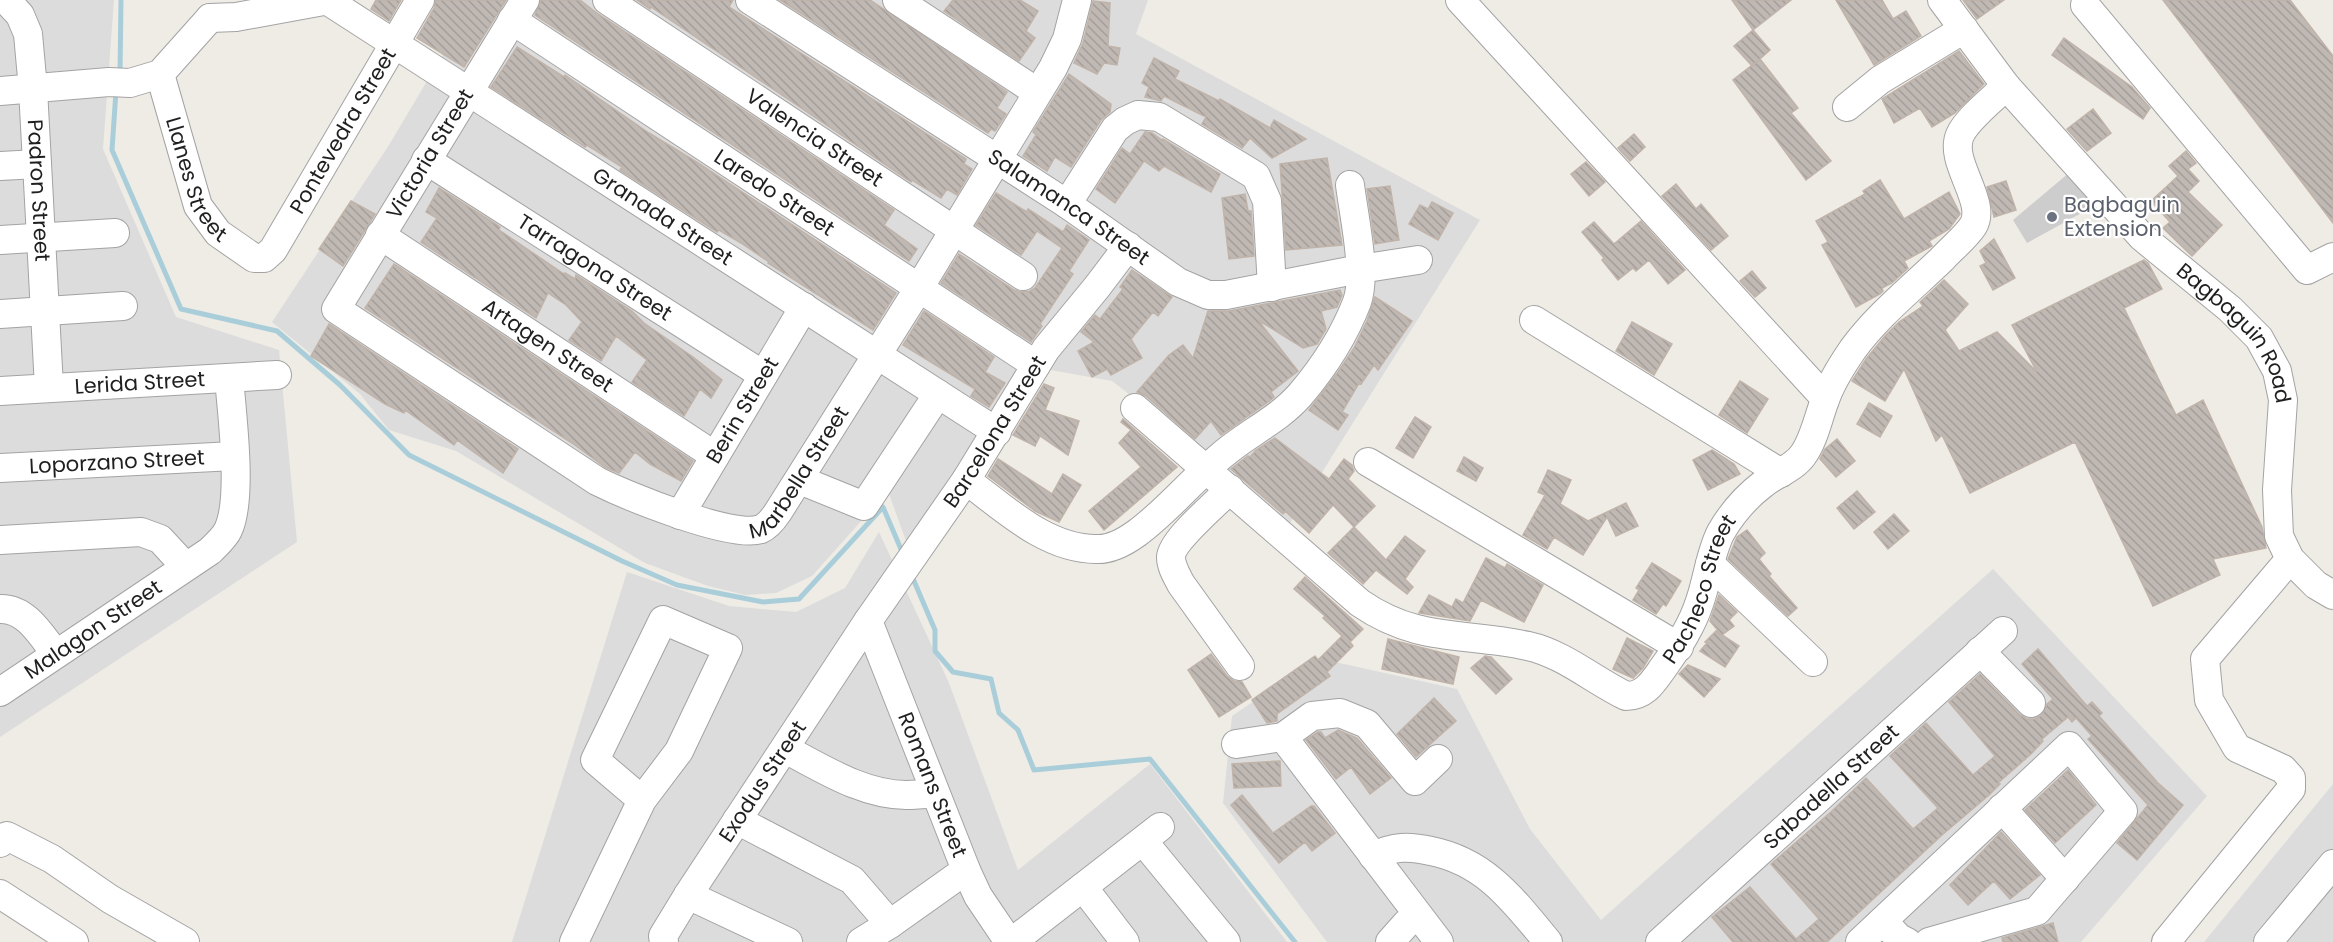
<svg xmlns="http://www.w3.org/2000/svg" width="2333" height="942" viewBox="0 0 2333 942" font-family="Poppins,sans-serif">
  <style>
    .residential { fill: #dddcdc }
    .religious { fill: #cdcdcd }
    .lines { fill: none; stroke-linecap: round; stroke-linejoin: round }
    .stream { stroke: #a9ceda; stroke-width: 5 }
    .building { fill: url(#building-back-hatch); stroke: #c0b3a9; stroke-width: 1.5 }
    .minor-casing { stroke: #a3a3a3; stroke-width: 30 }
    .minor { stroke: #fff; stroke-width: 28 }
    .worship-dot { fill: #6b7280; stroke: #fff; stroke-width: 2 }
    .labels { text-anchor: middle; stroke-width: 4.5; stroke-linejoin: round; paint-order: stroke }
    .street-label { font-size: 21px; fill: #1f1f1f; stroke: #fff }
    .worship-label { font-size: 21px; fill: #5b616d; stroke: #fff; text-anchor: start }
  </style>
  <defs>
    <pattern id="building-back-hatch" width="6" height="6" patternUnits="userSpaceOnUse" patternTransform="scale(1.5)"><rect width="6" height="6" fill="#bfb8b3"/><path d="M-1 5l2 2M0 0l6 6M5-1l2 2" fill="none" stroke="#a49e9a"/></pattern>
  </defs>
  <rect width="100%" height="100%" fill="#efece6"/>
  <path class="residential" d="M0,0H114L103,149L176,317L279,350L297,542L0,737Z
    M475,0H1148L1136,34L1480,220L1289,525L1223,466L1112,381L1023,365L1001,408L907,544L888,491L812,576L776,593L745,595L708,586L645,563L456,451L389,430L360,394L272,322L389,145Z
    M879,532L949,683L1018,870L1150,764L1287,942H512L627,572L729,606L796,612L845,588Z
    M1993,569L2207,796L2081,942H1327L1223,803L1232,716L1317,658L1457,689L1530,829L1601,920Z
    M2333,784V942H2204Z"/>
  <path class="religious" d="M2070,172L2096,205L2027,243L2013,220Z"/>
  <g class="lines">
    <path class="stream" d="M120,73L121,0
      M116,91L112,150L181,309L277,331L340,385L409,455L622,561L677,585L763,602L799,599L883,507L903,554
      M911,574L935,630V651L953,672L991,679L999,713L1018,730L1034,770L1150,759L1295,942"/>
  </g>
  <path class="building" d="M376,0H401L389,21L371,9Z
    M436,0H506L464,67L417,38L434,8Z
    M541,0H580L598,14L894,210L884,225L917,249L909,261L535,15Z
    M637,0H733L729,7L966,159L964,164L972,169L957,195L947,189L941,198L912,180L911,182L651,7L650,9Z
    M780,0H870L1007,92L997,108L1006,114L995,131L991,129L988,133Z
    M953,0H1020L1038,11L1026,31L1035,38L1019,61L944,11Z
    M1732,0H1791L1753,30Z
    M1836,0H1882L1893,19L1906,11L1921,36L1874,65Z
    M1963,0H2004L1977,19Z
    M2163,0H2290L2333,56V223Z
    M1093,1L1110,3L1108,46L1120,48L1117,65L1104,63L1097,74L1074,63L1083,43Z
    M1753,30L1770,50L1752,66L1734,46Z
    M2064,38L2132,87L2150,108L2143,119L2052,55Z
    M517,47L564,77L565,75L649,133L695,161L896,293L873,330L768,263L769,262L741,243L719,230L717,232L620,170L622,167L587,145L585,147L579,143L491,87Z
    M1959,51L1984,84L1955,113L1932,127L1920,108L1894,123L1882,99Z
    M1154,58L1179,71L1175,79L1219,101L1220,99L1270,128L1274,120L1306,139L1272,158L1250,138L1242,148L1202,124L1206,117L1164,96L1161,101L1145,97L1149,87L1142,83Z
    M1760,59L1798,108L1791,113L1831,161L1806,180L1733,80Z
    M1069,74L1111,104L1110,112L1101,120L1071,167L1055,157L1047,171L1023,156L1036,135L1033,132Z
    M2093,109L2111,133L2087,151L2067,129Z
    M1145,132L1152,133L1162,140L1163,139L1220,174L1211,192L1164,166L1159,171L1144,161L1115,203L1096,189L1122,148L1130,154Z
    M1634,134L1645,147L1630,161L1618,148Z
    M2186,151L2196,163L2188,169L2199,181L2188,192L2222,225L2192,256L2163,228L2170,222L2151,201L2178,176L2169,166Z
    M1327,158L1342,245L1286,250L1280,164Z
    M1586,162L1605,182L1589,196L1571,174Z
    M1880,180L1904,219L1949,192L1960,214L1949,229L1929,241L1932,246L1904,261L1908,268L1892,283L1882,288L1883,291L1880,294L1856,307L1822,245L1828,242L1816,221L1865,194L1863,191Z
    M2006,181L2016,210L1994,217L1987,187Z
    M1676,184L1696,209L1701,204L1728,236L1711,250L1662,196Z
    M1390,186L1399,240L1375,244L1367,189Z
    M439,188L496,224L500,227L499,230L564,274L565,273L575,279L576,275L632,311L644,323L693,357L722,380L711,398L700,389L684,416L632,382L647,360L616,336L601,361L569,340L582,322L566,305L548,293L536,318L421,242L437,218L426,212Z
    M996,193L1027,212L1028,209L1063,232L1067,225L1089,240L1069,271L1073,274L1040,324L1042,326L1031,342L941,283L959,254L1014,290L1021,292L1030,291L1035,288L1062,248L1037,231L1021,255L976,225Z
    M1245,194L1248,211H1251L1254,256L1229,259L1222,198Z
    M351,201L375,214L343,266L319,249Z
    M1432,202L1453,213L1438,240L1409,224L1420,205L1428,209Z
    M1641,221L1685,270L1668,284L1649,260L1636,271L1633,268L1618,280L1602,260L1604,258L1582,232L1594,222L1614,244Z
    M1994,239L2015,278L1993,290L1980,266L1986,263L1980,251Z
    M2144,260L2148,263L2162,289L2124,308L2176,415L2203,400L2262,527L2266,548L2213,559L2220,575L2153,606L2075,442L1970,493L1942,435L1936,441L1904,369L1885,401L1852,381L1866,359L1885,336L1899,322L1923,306L1920,302L1944,280L1968,304L1945,330L1959,351L1997,332L2037,372L2012,325Z
    M394,264L693,461L681,481L650,464L635,452L619,473L605,467L572,443L365,308Z
    M1132,270L1172,297L1158,316L1153,312L1131,339L1142,358L1111,375L1107,369L1092,377L1078,351L1094,342L1081,332L1095,315L1100,319L1123,289L1120,287Z
    M1752,271L1766,288L1755,297L1740,281Z
    M1340,290L1342,295L1337,307L1321,311L1326,329L1317,344L1303,348L1258,320L1298,371L1271,392L1274,397L1272,399L1221,435L1211,421L1195,439L1146,396L1137,392L1169,355L1183,345L1193,358L1208,311H1229Z
    M1375,297L1412,321L1378,370L1374,365L1361,384L1359,383L1342,412L1348,415L1338,430L1309,410L1338,372L1354,348L1367,321Z
    M924,311L994,357L985,372L1005,383L989,407L971,396L975,389L903,345Z
    M1632,322L1672,344L1654,375L1616,351Z
    M329,324L518,449L503,473L457,440L454,445L405,410L404,413L385,404L311,356Z
    M1740,381L1768,399L1747,433L1719,415Z
    M1044,384L1054,388L1045,410L1079,421L1068,455L1040,436L1035,446L1013,435Z
    M1869,403L1892,416L1880,437L1857,424Z
    M1415,417L1431,427L1413,458L1396,448Z
    M1123,419L1177,467L1104,530L1089,511L1141,467L1119,443L1131,430L1121,422Z
    M1275,438L1329,479L1344,459L1352,465L1354,471L1348,479L1375,506L1354,527L1333,505L1309,533L1285,511L1283,514L1231,469L1248,456L1250,457L1256,450Z
    M1837,439L1855,461L1836,477L1820,459L1825,449Z
    M1712,450L1734,464L1740,474L1708,490L1693,460Z
    M1464,457L1483,468L1476,481L1457,471Z
    M998,459L1052,494L1063,474L1081,485L1059,522L1035,511L988,476Z
    M1548,470L1571,480L1560,504L1588,521L1626,503L1638,526L1616,536L1607,517L1583,555L1554,537L1547,549L1523,535L1545,495L1538,492Z
    M1857,491L1875,512L1854,529L1837,508Z
    M1894,514L1909,531L1888,549L1874,532Z
    M1354,527L1386,560L1405,536L1425,551L1405,579L1413,587L1407,594L1376,570L1363,584L1328,553Z
    M1747,530L1765,553L1759,559L1771,574L1769,576L1797,608L1788,616L1728,559L1737,537Z
    M1486,558L1505,568L1507,564L1543,585L1524,622L1481,600L1470,621L1419,613L1429,595L1452,607L1456,599L1463,603Z
    M1652,563L1681,581L1666,606L1663,604L1656,614L1633,600L1639,590L1636,588Z
    M1305,577L1363,629L1350,642L1353,646L1327,672L1330,676L1277,714V721L1267,723L1252,700L1315,656L1318,660L1342,636L1323,618L1325,616L1294,589Z
    M1719,595L1737,612L1729,620L1734,626L1722,635L1739,646L1725,667L1700,651L1707,643L1705,642L1716,631L1721,634L1710,621Z
    M1627,638L1653,651L1643,668L1633,678L1613,669Z
    M1388,639L1459,657L1453,684L1382,669Z
    M2038,649L2087,706L2092,702L2102,713L2099,716L2158,783L2183,805L2137,860L2117,843L2148,805L2088,739L2092,736L2076,718L2072,722L2068,717L2042,739L2043,741L2031,754L1998,783L2000,784L1989,795L1942,835L1827,942H1733L1712,917L1750,887L1796,939L1819,919L1771,864L1832,811L1866,778L1913,829L1938,808L1890,756L1926,723L1973,775L1995,756L1949,702L1980,674L2020,715L2027,719H2035L2042,715L2047,704L2053,699L2022,664Z
    M1211,654L1227,676L1234,681L1242,682L1251,697L1219,717L1188,670Z
    M1485,656L1491,657L1512,679L1496,694L1471,668Z
    M1688,665L1720,679L1704,697L1679,674Z
    M1434,698L1456,721L1416,757L1397,734Z
    M1338,730L1357,738L1391,778L1370,794L1351,767L1336,779L1306,740L1318,732H1321L1325,738Z
    M1280,761L1281,786L1234,788L1232,764Z
    M2068,770L2096,805L2055,843L2025,810Z
    M1242,795L1273,833L1311,806H1314L1335,833L1312,851L1305,842L1279,863L1231,805Z
    M2001,832L2040,875L2010,899L1994,881L1968,905L1950,885Z
    M2053,923L2058,942H2003L2002,938Z"/>
  <g class="lines">
    <g class="minor-casing">
      <g id="minor">
        <path id="s1" d="M6,0L20,15L28,34L33,89L49,387"/>
        <path id="s2" d="M525,0L336,309L597,481C625,495 734,540 761,529C768,526 774,518 778,512L919,288L1053,68L1067,39L1077,0"/>
        <path id="s3" d="M607,0L1023,276"/>
        <path id="s4" d="M750,0L1067,204L1178,282L1208,295H1226L1360,269L1418,260"/>
        <path d="M897,0L1037,92"/>
        <path d="M1460,0L1825,398"/>
        <path id="s5" d="M1942,0L2006,86L2142,237L2230,309L2259,338L2277,371L2283,400L2277,490L2279,536L2290,559L2316,585L2333,595"/>
        <path id="s6" d="M328,1L997,432"/>
        <path d="M2085,5L2307,270L2333,257"/>
        <path d="M210,18L236,17L329,0"/>
        <path id="s7" d="M512,20L1036,365"/>
        <path id="s8" d="M160,74L198,206L218,233L254,258H264L273,250L420,0"/>
        <path d="M0,91L109,82L130,83L160,74L210,18"/>
        <path d="M1847,107L1880,80L1964,29"/>
        <path id="s9" d="M426,160L763,375"/>
        <path d="M0,166L37,164"/>
        <path d="M1067,204L1115,129L1125,121L1138,115L1159,117L1256,176L1267,201L1272,287"/>
        <path id="s10" d="M380,235L715,456"/>
        <path d="M0,240L115,233"/>
        <path d="M0,314L123,306"/>
        <path d="M1534,320L1781,473"/>
        <path id="s11" d="M0,391L277,375"/>
        <path id="s12" d="M1135,408L1360,603C1418,643 1465,632 1528,646C1564,654 1593,680 1626,696C1645,696 1653,682 1663,668C1678,647 1692,626 1700,601C1708,578 1710,553 1721,532C1732,513 1746,497 1763,484C1775,474 1793,469 1803,455C1814,440 1818,418 1825,400C1831,382 1842,365 1853,349C1878,315 1912,288 1942,259C1952,248 1965,238 1973,226C1988,202 1948,162 1960,135C1967,119 1993,99 2006,86"/>
        <path d="M1368,462L1679,647"/>
        <path id="s13" d="M0,468L234,456"/>
        <path d="M800,480L864,506L938,394"/>
        <path d="M966,480C1004,508 1046,549 1096,549C1111,550 1126,541 1137,533C1167,511 1192,480 1221,456C1246,434 1278,420 1300,395C1323,368 1344,336 1357,302C1367,274 1354,217 1350,185"/>
        <path d="M1230,489C1217,503 1172,540 1171,557C1171,567 1177,576 1181,584L1240,666"/>
        <path id="s14" d="M680,515L804,307"/>
        <path d="M0,540L141,532L160,539L185,566"/>
        <path d="M1710,564L1813,662"/>
        <path d="M0,609C26,608 41,635 55,653"/>
        <path id="s15" d="M868,621L966,870L978,896L1009,942"/>
        <path d="M1980,651L2031,703"/>
        <path id="s16" d="M0,692L210,551C216,545 225,537 228,530C243,499 232,415 229,378"/>
        <path d="M1283,737L1439,942"/>
        <path d="M1236,744L1283,737L1312,716L1340,713L1367,724L1415,781L1438,759"/>
        <path d="M785,749C822,768 863,795 906,795C916,795 925,794 934,793"/>
        <path d="M2002,808L2065,879"/>
        <path d="M737,820L852,880L890,924"/>
        <path d="M1143,841L1226,942"/>
        <path d="M0,843L7,836L52,859L110,899L185,942"/>
        <path d="M1373,856C1394,846 1409,846 1431,851C1486,862 1514,901 1548,942"/>
        <path d="M1083,887L1125,942"/>
        <path d="M0,894L74,942"/>
        <path d="M688,895L788,942"/>
        <path d="M1883,921L1899,938L1907,942"/>
        <path d="M574,942L642,800L679,751L728,648L663,620L595,760L642,800"/>
        <path id="s17" d="M664,942L663,936L688,895L868,621L966,480L1046,349L1097,287L1128,246"/>
        <path d="M861,942L890,924L966,870"/>
        <path d="M1012,942L1160,827"/>
        <path d="M1390,942L1406,924L1418,916"/>
        <path id="s18" d="M1660,942L2003,631"/>
        <path d="M1860,942L2069,746L2123,811L2037,911L1929,942"/>
        <path d="M2166,942L2291,789V778L2283,769L2237,748L2209,700L2205,659L2290,559"/>
        <path d="M2268,942L2333,864"/>
      </g>
    </g>
    <use href="#minor" class="minor"/>
  </g>
  <circle class="worship-dot" cx="2052" cy="217" r="6"/>
  <g class="labels">
    <g class="street-label">
      <text dy="7" stroke="none"><textPath href="#s8" startOffset="375">Pontevedra Street</textPath></text>
      <text dy="7" stroke="none"><textPath href="#s3" startOffset="249">Valencia Street</textPath></text>
      <text transform="translate(430 154) rotate(-59)" y="7">Victoria Street</text>
      <text dy="7" stroke="none"><textPath href="#s8" startOffset="112">Llanes Street</textPath></text>
      <text dy="7" stroke="none"><textPath href="#s1" startOffset="198">Padron Street</textPath></text>
      <text dy="7" stroke="none"><textPath href="#s7" startOffset="314">Laredo Street</textPath></text>
      <text dy="7" stroke="none"><textPath href="#s4" startOffset="380">Salamanca Street</textPath></text>
      <text dy="7" stroke="none"><textPath href="#s6" startOffset="398">Granada Street</textPath></text>
      <text dy="7" stroke="none"><textPath href="#s9" startOffset="200">Tarragona Street</textPath></text>
      <text dy="7" stroke="none"><textPath href="#s5" startOffset="447">Bagbaguin Road</textPath></text>
      <text dy="7" stroke="none"><textPath href="#s10" startOffset="201">Artagen Street</textPath></text>
      <text dy="7" stroke="none"><textPath href="#s11" startOffset="140">Lerida Street</textPath></text>
      <text dy="7" stroke="none"><textPath href="#s14" startOffset="122">Berin Street</textPath></text>
      <text dy="7" stroke="none"><textPath href="#s17" startOffset="610">Barcelona Street</textPath></text>
      <text dy="7" stroke="none"><textPath href="#s13" startOffset="117">Loporzano Street</textPath></text>
      <text dy="7" stroke="none"><textPath href="#s2" startOffset="915">Marbella Street</textPath></text>
      <text dy="7" stroke="none"><textPath href="#s12" startOffset="720">Pacheco Street</textPath></text>
      <text dy="7" stroke="none"><textPath href="#s16" startOffset="112">Malagon Street</textPath></text>
      <text dy="7" stroke="none"><textPath href="#s17" startOffset="190">Exodus Street</textPath></text>
      <text dy="7" stroke="none"><textPath href="#s15" startOffset="176">Romans Street</textPath></text>
      <text dy="7" stroke="none"><textPath href="#s18" startOffset="231">Sabadella Street</textPath></text>
    </g>
    <g class="worship-label">
      <text x="2064" y="212">Bagbaguin<tspan x="2064" dy="24">Extension</tspan></text>
    </g>
  </g>
</svg>
